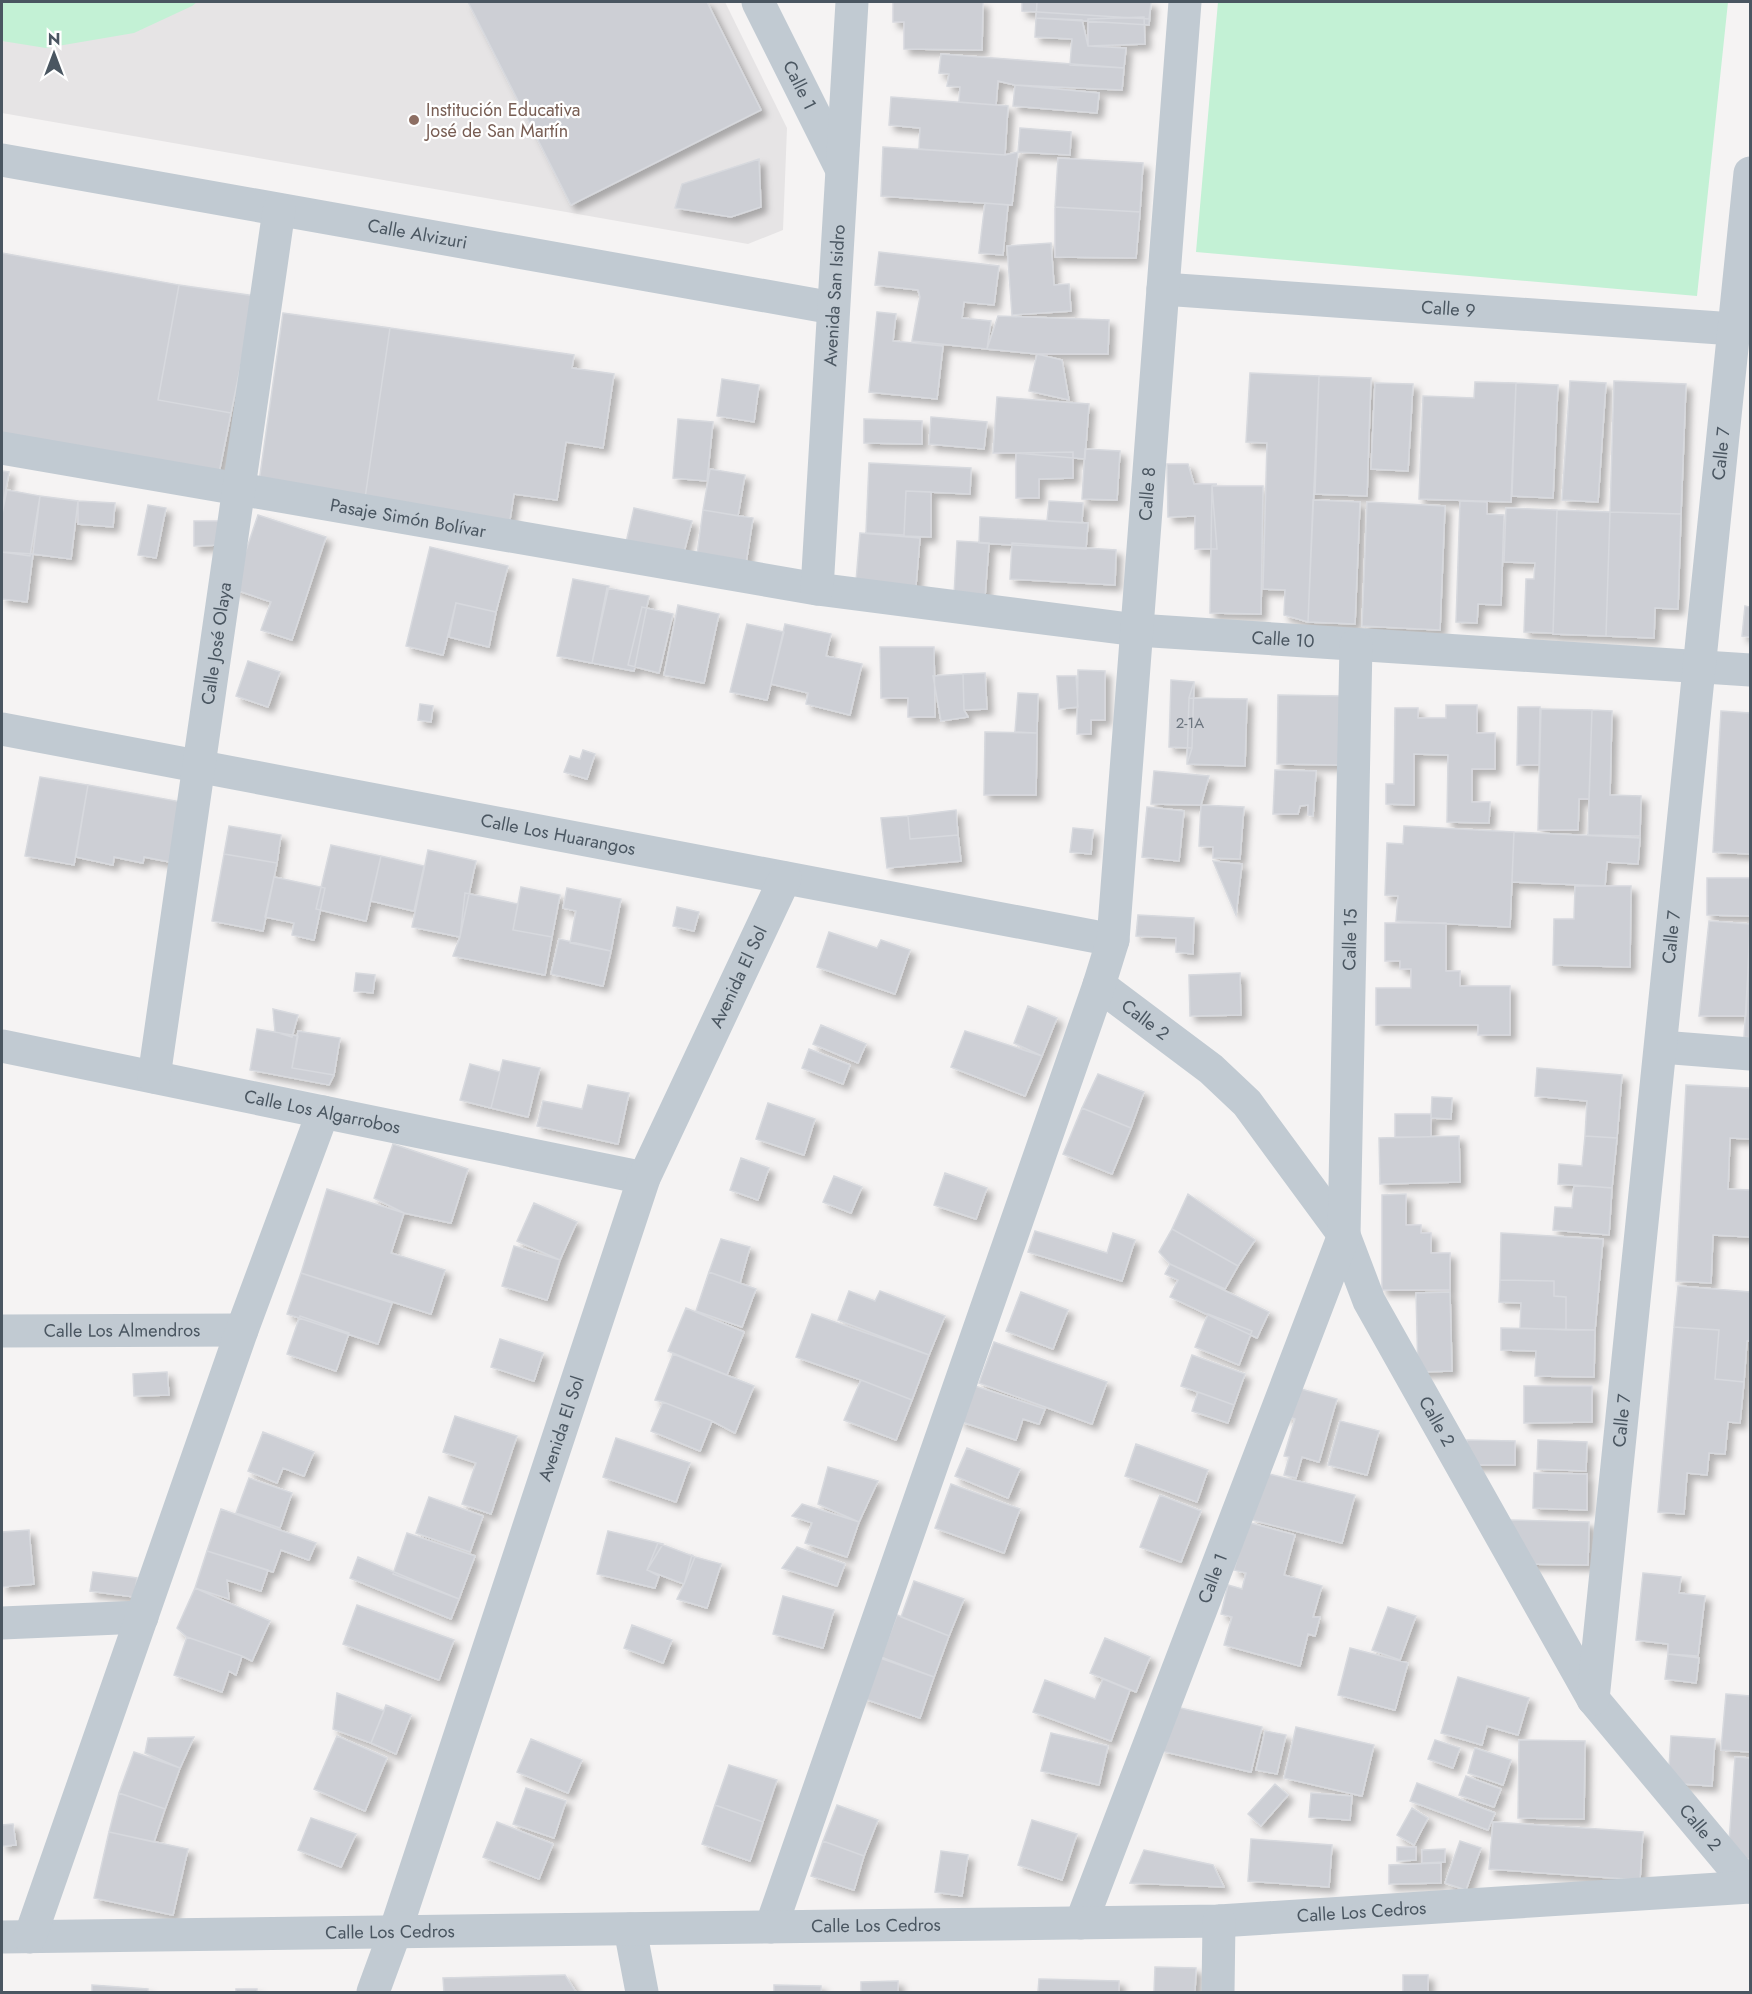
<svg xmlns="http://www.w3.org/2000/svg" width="1752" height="1994" viewBox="0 0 1752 1994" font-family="Jost,sans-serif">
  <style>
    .education { fill: #e6e4e5 }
    .green { fill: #c3f1d5 }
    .building { fill: #cdcfd5; stroke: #d7d9de; stroke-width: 1.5; filter: url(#shadow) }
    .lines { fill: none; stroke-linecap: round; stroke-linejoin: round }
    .street { stroke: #c1cad2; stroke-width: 33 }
    .education-dot { fill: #8d6e63; stroke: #fff; stroke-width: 2 }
    .labels { text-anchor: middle; stroke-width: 4.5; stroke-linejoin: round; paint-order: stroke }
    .number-label { font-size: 15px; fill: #6b747e }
    .street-label { font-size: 18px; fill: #4a5661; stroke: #fff }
    .education-label { font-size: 18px; fill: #785e54; stroke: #fff; text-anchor: start }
  </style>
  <defs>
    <filter id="shadow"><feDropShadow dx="5.5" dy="5.5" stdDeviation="3" flood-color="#0004"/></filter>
  </defs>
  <rect width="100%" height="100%" fill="#f5f3f3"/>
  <path class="education" d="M2,2H725L787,128L783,230L748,244L2,113Z"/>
  <path class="green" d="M2,2H197L192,6L134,33L46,48L2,41Z
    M1218,2H1728L1697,296L1196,252Z"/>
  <path class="building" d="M468,2H707L761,110L571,205Z
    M893,2H983L982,50L904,49V22H893Z
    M1022,2H1151L1149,19L1022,11Z
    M1037,2H1151L1149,25L1036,18Z
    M1144,17L1145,44L1088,46V19Z
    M1036,18L1082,20L1088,46L1126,48L1124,68L1070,65L1072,39L1035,37Z
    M941,54L1124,68L1122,90L1015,85L998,81L996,105L959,102L960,87L947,86L949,74L939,73Z
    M1015,85L1099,93L1097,113L1013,106Z
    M891,97L1008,106L1005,155L919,149L920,128L889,125Z
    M1020,128L1071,132L1070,155L1018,152Z
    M883,147L1005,155L1018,152L1012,205L881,196Z
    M1058,158L1143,163L1140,212L1055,207Z
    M759,159L761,207L731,217L675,208L682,184Z
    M985,203L1008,205L1003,255L979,253Z
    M1055,207L1140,212L1136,258L1055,257Z
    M1051,243L1054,285L1069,284L1071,311L1012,315L1007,246Z
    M879,252L999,266L994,305L964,302L962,318L991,321L987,349L912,341L920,297L918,290L875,285Z
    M2,253L179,285L158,400L231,413L219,473L2,434Z
    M179,285L255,296L231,413L158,400Z
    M877,312L896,314L893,341L943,346L937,399L869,392Z
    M283,313L390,328L364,505L258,489Z
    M998,316L1109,320L1108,354H1037L987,349Z
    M390,328L574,355L572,368L614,374L603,448L566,442L557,500L514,494L509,526L364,505Z
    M1037,354L1062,360L1069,400L1029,391Z
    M1250,373L1319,376L1308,622L1284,615L1285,590L1263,589L1267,443L1246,442Z
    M1319,376L1371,378L1367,496L1315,494Z
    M722,379L759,385L754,422L717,416Z
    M1570,381L1606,383L1598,502L1562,500Z
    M1614,381L1686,384L1681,514L1610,512Z
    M1475,382L1516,383L1511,502L1419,499L1423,396L1474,398Z
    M1375,383L1413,384L1408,471L1371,469Z
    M1516,383L1558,385L1553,498L1512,496Z
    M997,397L1089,404L1085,459L1016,453H993Z
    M931,417L987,422L984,449L929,444Z
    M678,419L713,422L707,481L673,478Z
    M864,419L922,421V444L864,443Z
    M1085,449L1120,451L1117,500L1082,499Z
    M1073,452V478L1039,479V498H1016V453Z
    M869,463L971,468L970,494L906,491L904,535L866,533Z
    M1167,464H1188L1194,484H1217L1212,486L1217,549H1195V516L1168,517Z
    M710,469L745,475L738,516L703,510Z
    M2,471L9,472L2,510Z
    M1212,486H1263L1261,614L1210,613Z
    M7,490L40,496L30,556L2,552V514Z
    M906,491L931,492V537L904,536Z
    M40,496L78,501L71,559L33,554Z
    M1313,500L1360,502L1355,624L1308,622Z
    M78,501L115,503L113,527L78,524Z
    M1049,501L1083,503L1082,523L1047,521Z
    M1460,501L1487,502V514L1504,515L1501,605L1478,604L1477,623L1456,622Z
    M1367,502L1445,506L1440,630L1362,626Z
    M148,505L166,508L156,558L138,555Z
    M634,508L692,521L682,560L625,547Z
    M1506,508L1557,510L1553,633L1524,632L1526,579H1534L1535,563L1504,562Z
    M703,510L753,518L745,570L696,562Z
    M1557,510L1610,512L1606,636L1553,634Z
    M1610,512L1681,514L1678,609L1655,608L1654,638L1606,636Z
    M258,515L326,537L292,640L261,630L271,602L233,589Z
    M980,517L1088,523L1086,549L979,543Z
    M194,521H219L220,545L194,546Z
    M860,533L920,538L915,597L855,593Z
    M957,541L989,543L985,597L954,595Z
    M1012,543L1116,550L1115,585L1010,579Z
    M430,547L508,566L496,612L456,603L443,655L406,646Z
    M2,552L33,554L27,602L2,599Z
    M573,579L609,586L592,663L557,656Z
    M607,588L649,596L634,671L592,663Z
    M456,603L496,612L489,647L449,637Z
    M678,605L719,614L704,683L664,675Z
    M1745,606L1750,607V637L1742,636Z
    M642,607L673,614L659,673L628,665Z
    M747,624L784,632L767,700L730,692Z
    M785,624L831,634L826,656L862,664L850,715L806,704L808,693L771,684Z
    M880,647H934L935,717H908V698H881Z
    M248,661L280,672L268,707L236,696Z
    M1078,670L1105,671V720H1091V734H1077Z
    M985,673L987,709L964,710L963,674Z
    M963,674L964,710L968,717L941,721L933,676Z
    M1057,676H1076L1078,707L1059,709Z
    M1171,680L1194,682L1192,748L1169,747Z
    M1194,682L1192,748L1187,764L1189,698Z
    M1018,693L1038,694L1037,733L1015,732Z
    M1278,695L1342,696L1340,765L1277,764Z
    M1189,698L1247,699L1245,766L1187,764Z
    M420,704L433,706L431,722L418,720Z
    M1446,705H1477V733H1495V769H1472V802H1490L1489,823L1447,822L1448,755L1414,754V805L1386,804V784H1394L1395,708H1418V718H1446Z
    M1518,707H1540L1539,765H1517Z
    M1541,709L1592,710L1589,799H1579L1578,830H1538Z
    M1592,710L1612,711L1610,795L1641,796L1640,836L1588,835Z
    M1721,711L1750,713V854L1713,852Z
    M985,732L1037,733L1036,795H984Z
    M583,750L595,754L587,779L564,772L570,756L580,759Z
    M1275,770L1316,771L1313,816L1308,815V805L1300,806L1298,814H1273Z
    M1154,771L1209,776L1201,805L1151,804Z
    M40,777L88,785L74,865L25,856Z
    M88,785L187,803L175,863L144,857L143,863L114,857L113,865L76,857Z
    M1201,805L1244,807L1240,859L1213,858V847L1199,846Z
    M1147,807L1184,811L1179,861L1142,857Z
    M956,810L958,835L910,839L908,816Z
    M908,816L910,839L958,835L961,861L887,868L881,818Z
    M229,826L281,835L277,863L224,854Z
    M1404,826L1514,832L1510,927L1396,921L1398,896L1385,895L1387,843L1403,844Z
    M1073,828L1093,830L1091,854L1070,852Z
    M1514,832L1640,838L1638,864L1607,862L1605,886L1512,882Z
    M331,845L381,856L366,921L316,909Z
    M428,850L476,861L460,937L412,927Z
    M224,854L277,863L263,931L212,921Z
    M381,856L424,866L414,911L371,901Z
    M1213,861L1242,864L1236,915Z
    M274,877L325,888L314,940L292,935L294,923L265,917Z
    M1707,878H1750V916L1707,915Z
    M1575,886H1631L1630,967L1553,965L1554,919H1574Z
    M521,887L560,895L552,937L513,930Z
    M567,888L621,899L611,951L570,943L576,911L563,908Z
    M465,893L518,904L513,930L552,937L545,975L453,956L460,937Z
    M677,907L699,912L694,931L673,926Z
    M1138,915L1194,918L1193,954L1176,952V938L1136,936Z
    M1709,921L1750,924L1746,1016H1699Z
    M1385,923H1446V971H1460V986H1510V1035H1478V1025H1376V988H1411V969H1400V961H1385Z
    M829,932L877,948L881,940L910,950L895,994L817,967Z
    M559,939L611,951L603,986L551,974Z
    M1750,939V1038L1744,1037Z
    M356,973L375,975L373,993L354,991Z
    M1240,973L1241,1015L1190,1016L1189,975Z
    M1028,1006L1057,1018L1042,1056L1014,1043Z
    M273,1009L298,1015L292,1037L275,1032Z
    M821,1025L866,1044L858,1063L813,1044Z
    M257,1029L298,1036L292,1068L334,1075L329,1085L250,1070Z
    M298,1031L340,1038L334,1075L292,1068Z
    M965,1031L1042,1056L1025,1096L951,1067Z
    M809,1049L850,1065L843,1084L802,1068Z
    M503,1060L540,1068L528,1117L491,1108Z
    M470,1064L500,1072L491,1108L460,1100Z
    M1537,1068L1622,1075L1617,1138L1585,1136L1587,1101L1535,1096Z
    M1098,1074L1144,1092L1131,1128L1082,1108Z
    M588,1085L629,1093L618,1144L537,1126L543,1101L582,1109Z
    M1686,1085L1750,1088V1139L1730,1138L1728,1189L1750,1190V1237L1713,1235L1711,1283L1676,1281Z
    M1432,1097L1452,1098L1451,1119L1431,1118Z
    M768,1103L815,1119L804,1155L756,1139Z
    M1082,1108L1131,1128L1112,1174L1063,1154Z
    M1395,1114H1431V1137H1395Z
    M1459,1136L1460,1182L1380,1184L1379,1138Z
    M1585,1136L1617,1138L1612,1188L1558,1184L1559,1164L1582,1166Z
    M393,1144L468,1169L451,1223L404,1213L374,1198Z
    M741,1158L769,1168L758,1200L730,1190Z
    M945,1173L987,1188L976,1219L934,1205Z
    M834,1176L862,1187L851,1213L823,1202Z
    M1574,1185L1612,1188L1609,1235L1553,1230L1555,1207L1572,1208Z
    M327,1189L404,1213L391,1253L445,1270L431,1314L301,1273Z
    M1188,1194L1255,1240L1238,1266L1172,1229Z
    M1406,1194V1225H1421V1233H1431V1253H1450V1290H1382V1195Z
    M534,1203L577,1222L560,1260L517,1241Z
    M1172,1229L1238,1266L1225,1289L1170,1264L1159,1252Z
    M1035,1231L1107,1253L1113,1233L1135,1240L1122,1281L1028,1252Z
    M1501,1233L1603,1239L1595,1330H1566V1297L1554,1296V1281L1500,1280Z
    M721,1239L750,1247L740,1283L709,1272Z
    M514,1246L560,1260L547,1300L502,1286Z
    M1170,1264L1269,1312L1257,1338L1170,1297L1178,1280L1165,1274Z
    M709,1272L756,1289L742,1327L696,1311Z
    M301,1273L392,1303L378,1344L287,1314Z
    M1500,1280L1554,1281V1296L1566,1297V1330L1520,1328L1521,1303L1499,1302Z
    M1678,1286L1750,1292V1341H1747L1744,1382L1715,1379L1719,1330L1674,1327Z
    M849,1291L875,1301L880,1291L945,1316L929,1355L838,1320Z
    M1021,1292L1068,1310L1053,1349L1006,1331Z
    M1450,1292L1452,1371L1418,1372L1416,1293Z
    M686,1308L744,1332L727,1375L668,1351Z
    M812,1314L929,1355L912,1400L861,1380L796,1357Z
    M1208,1314L1252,1331L1239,1365L1195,1347Z
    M300,1316L349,1333L336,1371L287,1354Z
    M1674,1327L1719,1330L1715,1379L1744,1382L1740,1423L1728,1422L1725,1454L1709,1453L1707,1475L1687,1473L1684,1514L1658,1512Z
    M1501,1328L1595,1330L1594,1377L1535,1376L1536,1351L1501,1350Z
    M500,1339L543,1353L534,1381L491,1367Z
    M994,1342L1107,1382L1092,1424L979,1383Z
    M673,1354L754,1386L735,1433L712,1421L663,1402L655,1400Z
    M1192,1355L1245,1374L1234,1405L1181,1386Z
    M167,1372L169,1395L134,1396L133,1374Z
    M861,1380L912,1400L896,1440L844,1420Z
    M972,1385L1045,1409L1039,1424L1023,1419L1016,1440L959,1421Z
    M1524,1386H1592V1422L1524,1423Z
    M1294,1387L1337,1399L1319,1462L1302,1457L1296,1478L1284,1475L1289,1457L1284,1456L1295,1419L1286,1416Z
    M1198,1392L1234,1405L1228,1423L1192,1411Z
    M663,1402L712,1421L700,1451L651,1431Z
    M455,1416L517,1436L491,1514L462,1504L476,1463L443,1452Z
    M1340,1421L1379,1431L1367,1475L1328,1465Z
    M263,1432L314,1452L304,1476L283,1468L277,1483L248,1471Z
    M616,1438L690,1463L676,1502L603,1477Z
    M1467,1440L1515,1441V1465H1467Z
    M1538,1440L1587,1442L1586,1471L1537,1469Z
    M1136,1444L1208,1470L1197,1502L1125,1476Z
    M967,1448L1020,1469L1008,1498L955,1476Z
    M828,1467L878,1481L859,1522L818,1504Z
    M1265,1473L1355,1495L1342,1543L1252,1520Z
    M1534,1473L1587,1474V1510L1533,1508Z
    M249,1478L292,1493L280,1528L236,1513Z
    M951,1484L1020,1509L1004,1553L935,1528Z
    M1160,1495L1201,1511L1181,1562L1140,1547Z
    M429,1497L483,1516L470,1552L416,1533Z
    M802,1504L859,1522L847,1557L805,1543L812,1523L792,1516Z
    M221,1509L316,1543L309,1560L281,1550L273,1572L207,1551Z
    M1509,1520L1589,1522L1588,1565L1520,1564Z
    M1247,1522L1295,1535L1284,1575L1322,1586L1313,1617H1320L1315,1636L1308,1634L1300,1666L1224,1645L1232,1617L1221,1614L1228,1585L1242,1589L1246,1573L1234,1570Z
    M29,1530L34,1584L2,1587V1532Z
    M608,1531L663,1544L647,1570L659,1576L655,1588L597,1574Z
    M407,1533L475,1556L459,1599L393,1574Z
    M658,1543L695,1557L684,1584L647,1570Z
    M797,1547L845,1564L837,1586L782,1568Z
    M207,1551L268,1570L261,1591L227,1580L229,1599L195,1588Z
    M692,1555L695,1557L721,1564L707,1608L677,1599L684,1584Z
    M358,1557L459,1599L451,1619L350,1578Z
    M93,1572L137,1578L134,1597L90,1591Z
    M1643,1573L1681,1577L1679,1593L1705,1596L1698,1656L1668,1654V1644L1636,1640Z
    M914,1581L964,1599L949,1636L901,1617Z
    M195,1588L270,1621L252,1661L242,1656L187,1637L177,1628Z
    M783,1596L834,1610L823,1648L773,1634Z
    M357,1605L454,1640L439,1680L343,1644Z
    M1388,1607L1416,1616L1400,1660L1372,1650Z
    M897,1615L949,1636L934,1677L881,1657Z
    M632,1625L672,1640L663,1663L624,1648Z
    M187,1637L242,1656L236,1675L229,1671L222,1692L174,1675Z
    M1105,1638L1150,1657L1136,1692L1090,1673Z
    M1350,1648L1408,1663L1395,1710L1338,1695Z
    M1668,1654L1699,1658L1696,1683L1665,1679Z
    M877,1657L934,1677L920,1718L862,1698Z
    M1458,1677L1529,1698L1518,1735L1487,1726L1482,1745L1441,1733Z
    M1103,1679L1130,1690L1111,1741L1033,1712L1045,1680L1095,1699Z
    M337,1693L384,1711L371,1743L333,1729Z
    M1726,1694L1750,1696V1752L1721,1750Z
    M386,1705L411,1715L396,1754L371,1743Z
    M1172,1706L1262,1727L1251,1772L1161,1751Z
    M1296,1727L1374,1745L1362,1796L1284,1778Z
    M1265,1731L1286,1735L1277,1774L1256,1770Z
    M1051,1733L1108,1746L1099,1785L1041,1771Z
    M337,1736L387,1758L365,1811L314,1789Z
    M1671,1736L1715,1739L1712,1786L1668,1783Z
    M194,1737L180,1768L145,1753L148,1738Z
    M531,1739L582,1760L568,1793L517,1772Z
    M1435,1740L1460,1748L1453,1768L1428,1759Z
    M1519,1740L1585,1741L1584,1819L1518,1818Z
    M1475,1748L1511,1760L1503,1785L1468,1773Z
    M134,1752L180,1768L165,1809L119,1793Z
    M1735,1757L1750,1758V1859L1728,1857Z
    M729,1765L777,1780L763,1822L715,1805Z
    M1466,1776L1501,1789L1494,1807L1459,1795Z
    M1417,1783L1495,1813L1488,1830L1410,1801Z
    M1275,1784L1288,1795L1261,1826L1248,1814Z
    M526,1788L566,1801L554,1838L513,1824Z
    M119,1793L165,1809L154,1842L109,1832Z
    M1311,1793L1352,1796L1350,1820L1309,1817Z
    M715,1805L763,1822L750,1861L702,1844Z
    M837,1805L878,1820L864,1856L823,1841Z
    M1412,1808L1428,1818L1414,1845L1397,1835Z
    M311,1818L356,1834L341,1867L298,1850Z
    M1032,1820L1077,1834L1062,1880L1018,1865Z
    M497,1822L553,1844L539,1879L483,1857Z
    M1493,1822L1643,1832L1640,1880L1489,1869Z
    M13,1824L16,1845L2,1846V1825Z
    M109,1832L188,1849L173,1915L94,1898Z
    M1251,1839L1332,1845L1329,1887L1248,1881Z
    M823,1841L864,1856L854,1890L811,1876Z
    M1460,1841L1481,1848L1466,1890L1445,1883Z
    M1397,1847H1416V1860L1397,1861Z
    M1445,1849V1862L1422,1863V1850Z
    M1144,1850L1213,1865L1224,1887L1130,1883Z
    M941,1851L968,1855L962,1896L935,1892Z
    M1441,1863V1883L1389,1884V1865Z
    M1155,1967L1196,1968L1195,1992H1154Z
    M565,1975L576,1992H444L443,1978Z
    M1403,1975H1428V1992H1403Z
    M1039,1979L1119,1981V1992H1038Z
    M898,1981V1992H861V1982Z
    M92,1985L148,1989V1992H92Z
    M774,1985L821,1986V1992H774Z
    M236,1989H257V1992H236Z"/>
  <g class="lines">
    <g class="street">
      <path id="s1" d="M758,2L841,168"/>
      <path id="s2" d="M2,160L833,308"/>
      <path id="s3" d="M1163,289L1734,329"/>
      <path id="s4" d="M2,448L817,589L1137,630L1750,670"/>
      <path id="s5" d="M817,589L852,2"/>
      <path id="s6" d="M2,729L1113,940"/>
      <path id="s7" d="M1099,985L1211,1069L1247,1103L1344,1235L1369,1301L1593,1699L1750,1887"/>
      <path id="s8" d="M2,1046L644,1178"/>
      <path d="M1661,1047L1750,1054"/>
      <path id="s9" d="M154,1077L279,210"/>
      <path id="s10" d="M2,1331L242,1330"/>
      <path d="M2,1623L142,1617"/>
      <path id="s11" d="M1593,1699L1750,173"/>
      <path id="s12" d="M1081,1923L1344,1235L1356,645"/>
      <path id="s13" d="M771,1927L1099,985L1113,940L1185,2"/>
      <path d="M630,1929L642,1992"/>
      <path id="s14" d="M2,1937L1219,1921L1750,1887"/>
      <path d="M30,1937L242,1330L323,1112"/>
      <path id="s15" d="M373,1992L395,1932L644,1178L785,878"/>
      <path d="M1218,1992L1219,1921"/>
    </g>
  </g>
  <circle class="education-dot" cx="414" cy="120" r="6"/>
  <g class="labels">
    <g class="number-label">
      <text x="1190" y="728">2-1A</text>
    </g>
    <g class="street-label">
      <text dy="6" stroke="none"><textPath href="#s1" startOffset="93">Calle 1</textPath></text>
      <text dy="6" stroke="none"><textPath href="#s2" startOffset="422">Calle Alvizuri</textPath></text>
      <text dy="6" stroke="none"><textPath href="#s5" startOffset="294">Avenida San Isidro</textPath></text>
      <text dy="6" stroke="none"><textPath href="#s3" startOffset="286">Calle 9</textPath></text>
      <text dy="6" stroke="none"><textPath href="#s11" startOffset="1252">Calle 7</textPath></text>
      <text dy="6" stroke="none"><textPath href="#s13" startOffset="1492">Calle 8</textPath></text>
      <text dy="6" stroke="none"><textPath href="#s4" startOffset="412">Pasaje Simón Bolívar</textPath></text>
      <text dy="6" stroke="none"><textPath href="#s4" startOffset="1296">Calle 10</textPath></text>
      <text dy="6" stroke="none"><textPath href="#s9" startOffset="438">Calle José Olaya</textPath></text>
      <text dy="6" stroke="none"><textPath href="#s6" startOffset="566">Calle Los Huarangos</textPath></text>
      <text dy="6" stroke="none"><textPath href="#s11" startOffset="766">Calle 7</textPath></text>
      <text dy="6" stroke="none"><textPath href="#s12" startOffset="1032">Calle 15</textPath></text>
      <text dy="6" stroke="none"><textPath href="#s15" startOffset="1080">Avenida El Sol</textPath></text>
      <text dy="6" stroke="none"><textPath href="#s7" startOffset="58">Calle 2</textPath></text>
      <text dy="6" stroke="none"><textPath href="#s8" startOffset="327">Calle Los Algarrobos</textPath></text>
      <text dy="6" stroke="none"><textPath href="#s10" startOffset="120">Calle Los Almendros</textPath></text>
      <text dy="6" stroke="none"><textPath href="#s11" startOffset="280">Calle 7</textPath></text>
      <text dy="6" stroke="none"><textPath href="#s7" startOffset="562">Calle 2</textPath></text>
      <text dy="6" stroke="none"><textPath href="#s15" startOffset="594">Avenida El Sol</textPath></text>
      <text dy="6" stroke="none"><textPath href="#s12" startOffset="369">Calle 1</textPath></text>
      <text dy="6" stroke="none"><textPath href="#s7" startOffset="1048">Calle 2</textPath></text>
      <text dy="6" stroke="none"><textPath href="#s14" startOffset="1360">Calle Los Cedros</textPath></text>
      <text dy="6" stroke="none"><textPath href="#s14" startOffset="874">Calle Los Cedros</textPath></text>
      <text dy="6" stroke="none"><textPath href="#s14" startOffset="388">Calle Los Cedros</textPath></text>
    </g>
    <g class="education-label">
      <text x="426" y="116">Institución Educativa<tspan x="426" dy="21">José de San Martín</tspan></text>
    </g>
  </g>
  <rect width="1752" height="1994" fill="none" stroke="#4a5661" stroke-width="6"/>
  <g transform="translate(54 54)" stroke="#ffffff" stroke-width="4.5" paint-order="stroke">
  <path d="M0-4.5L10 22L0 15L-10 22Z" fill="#4a5661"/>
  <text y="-9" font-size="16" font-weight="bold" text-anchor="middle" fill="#4a5661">N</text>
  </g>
</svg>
